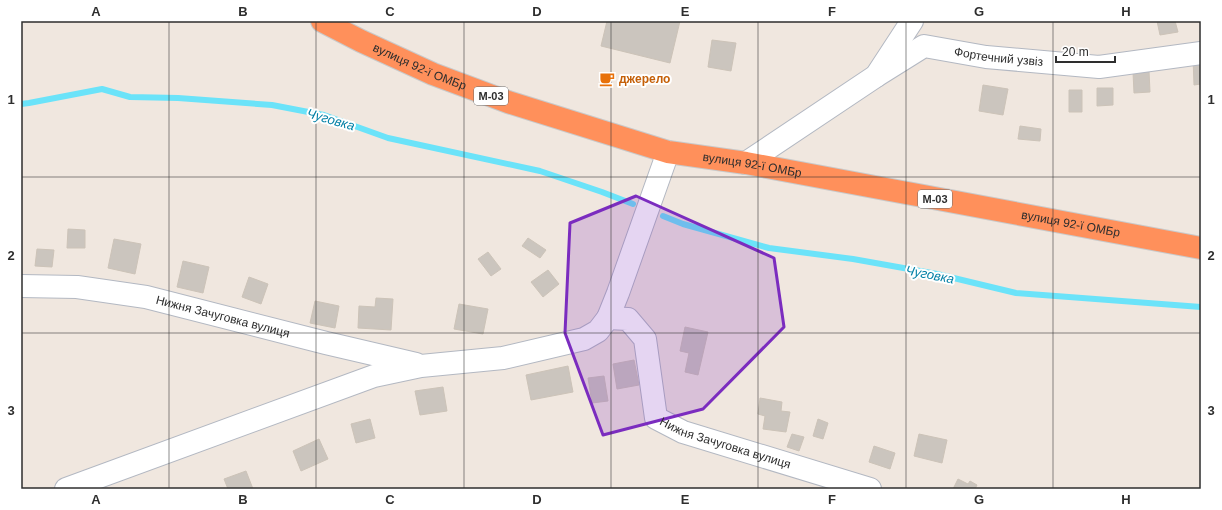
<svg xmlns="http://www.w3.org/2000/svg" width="1222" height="510" viewBox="0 0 1222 510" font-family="Arial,sans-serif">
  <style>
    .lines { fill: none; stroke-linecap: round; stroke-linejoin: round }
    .stream { stroke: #6be3f9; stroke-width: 6 }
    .building { fill: #cbc5be; stroke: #ccc3b8 }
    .minor-casing { stroke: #b3b8c2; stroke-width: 24 }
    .highway-casing { stroke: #c9c9c9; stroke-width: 24 }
    .minor { stroke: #fff; stroke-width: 22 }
    .highway { stroke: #ff905b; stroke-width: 22 }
    .marked { fill: #7b2cbf; fill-opacity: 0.2; stroke: #7b2cbf; stroke-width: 3; stroke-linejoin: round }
    .grid { fill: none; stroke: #2e2e2e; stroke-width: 1; stroke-opacity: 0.55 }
    .labels { text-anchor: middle; stroke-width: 4; stroke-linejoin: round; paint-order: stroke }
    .shield { fill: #fff; stroke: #6d6d6d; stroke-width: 1 }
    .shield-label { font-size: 11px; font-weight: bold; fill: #2e2e2e }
    .street-label { font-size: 12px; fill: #2e2e2e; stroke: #fff }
    .food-label { font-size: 12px; font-weight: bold; fill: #c56008; stroke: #fff; text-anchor: start }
    .water-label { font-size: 13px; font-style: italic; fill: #0380a6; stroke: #fff }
    .neatline { fill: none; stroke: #2e2e2e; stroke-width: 1.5 }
    .grid-label { font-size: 13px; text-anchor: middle; font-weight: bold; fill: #2e2e2e }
  </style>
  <rect width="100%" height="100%" fill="#f0e7df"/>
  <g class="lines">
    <path class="stream" d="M21,104L29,103L102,89L130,97L178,98L272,105L324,115L388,138L540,171L602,192L633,204
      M663,216L683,224L769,248L853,259L937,274L1016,293L1201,307"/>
  </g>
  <path class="building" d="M607,21H680L670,63L601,46Z
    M1157,21H1175L1178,32L1160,35Z
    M712,40L736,43L731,71L708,67Z
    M1193,57H1201V84L1194,85Z
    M1149,71L1150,92L1134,93L1133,72Z
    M983,85L1008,89L1003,115L979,111Z
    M1097,88H1113V105L1097,106Z
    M1069,90H1082V112H1069Z
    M1020,126L1041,129L1040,141L1018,139Z
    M68,229L85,230V248H67Z
    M528,238L546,250L540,258L522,246Z
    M114,239L141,244L135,274L108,268Z
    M37,249L54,250L52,267L35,266Z
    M488,252L501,269L491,276L478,259Z
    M183,261L209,267L203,293L177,287Z
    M548,270L559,284L543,297L531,282Z
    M249,277L268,284L261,304L242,297Z
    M376,298L393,299L391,330L358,328L359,306L375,307Z
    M315,301L339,306L335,328L310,323Z
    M459,304L488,309L483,334L454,329Z
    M685,327L708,332L698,375L685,372L689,353L680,351Z
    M634,360L639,385L617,389L613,364Z
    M568,366L573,392L531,400L526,375Z
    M604,376L608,401L592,403L588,378Z
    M443,387L447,411L420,415L415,391Z
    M760,398L782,402L781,411L790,412L786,432L763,429L765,416L758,414Z
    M370,419L375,438L356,443L351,424Z
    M818,419L828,423L823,439L813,436Z
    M792,434L804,437L799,451L787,447Z
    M919,434L947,440L942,463L914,456Z
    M319,439L328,459L301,471L293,451Z
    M874,446L895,453L890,469L869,462Z
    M246,471L253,489H228L224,479Z
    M958,479L968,484L970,481L977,485L975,489H953Z"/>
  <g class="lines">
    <g class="minor-casing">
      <g id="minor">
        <path id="s1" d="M876,76L924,46L986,57L1099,67L1201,53"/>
        <path d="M746,163L876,76L912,21"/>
        <path id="s2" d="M21,286L77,287L146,297L326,343L416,364"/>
        <path id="s3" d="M608,318L628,319L645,339L656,418L683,432L870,489"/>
        <path d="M66,489L374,376L421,366L503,358L584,339L598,331L608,318L618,293L668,152"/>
      </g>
    </g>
    <g class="highway-casing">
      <g id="highway">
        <path id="s4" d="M322,21L361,41L433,74L508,102L668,152L746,163L1201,248"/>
      </g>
    </g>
    <use href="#minor" class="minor"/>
    <use href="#highway" class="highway"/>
  </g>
  <path class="marked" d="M636,196L774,258L784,327L703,409L603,435L565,333L570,223Z"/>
  <path class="grid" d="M169,21V489M316,21V489M464,21V489M611,21V489M758,21V489M906,21V489M1053,21V489M21,177H1201M21,333H1201"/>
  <defs>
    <g id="cafe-bare" transform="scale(1.2)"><path d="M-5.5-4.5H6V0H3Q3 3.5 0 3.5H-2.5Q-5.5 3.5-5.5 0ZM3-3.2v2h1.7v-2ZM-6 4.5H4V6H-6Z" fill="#e8710a" stroke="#fff" stroke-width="2.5" paint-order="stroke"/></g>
  </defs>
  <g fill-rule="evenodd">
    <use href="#cafe-bare" x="607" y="79"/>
  </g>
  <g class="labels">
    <g class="shield">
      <rect x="474" y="87" width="34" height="18" rx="3"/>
      <rect x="918" y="190" width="34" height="18" rx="3"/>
    </g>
    <g class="shield-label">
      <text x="491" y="100">М-03</text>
      <text x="935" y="203">М-03</text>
    </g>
    <g class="street-label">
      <text dy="4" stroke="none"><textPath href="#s1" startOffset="132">Фортечний узвіз</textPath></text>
      <text dy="4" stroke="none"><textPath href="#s4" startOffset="108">вулиця 92-ї ОМБр</textPath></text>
      <text dy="4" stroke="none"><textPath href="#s4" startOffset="456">вулиця 92-ї ОМБр</textPath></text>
      <text dy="4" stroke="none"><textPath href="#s4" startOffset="780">вулиця 92-ї ОМБр</textPath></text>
      <text dy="4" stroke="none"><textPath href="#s2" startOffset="205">Нижня Зачуговка вулиця</textPath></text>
      <text dy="4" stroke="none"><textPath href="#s3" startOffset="200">Нижня Зачуговка вулиця</textPath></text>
    </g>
    <g class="food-label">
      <text x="619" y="83">джерело</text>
    </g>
    <g class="water-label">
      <text transform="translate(331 119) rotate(16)" y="5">Чуговка</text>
      <text transform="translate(930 274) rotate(11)" y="5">Чуговка</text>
    </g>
  </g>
  <rect width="1222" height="510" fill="none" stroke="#ffffff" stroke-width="44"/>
  <path d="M1056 56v6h59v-6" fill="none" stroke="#2e2e2e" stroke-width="2"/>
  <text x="1062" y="56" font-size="12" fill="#2e2e2e" stroke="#ffffff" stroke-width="3" paint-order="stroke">20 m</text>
  <rect x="22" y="22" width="1178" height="466" class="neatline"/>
  <g class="grid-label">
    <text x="96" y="16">A</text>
    <text x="243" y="16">B</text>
    <text x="390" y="16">C</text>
    <text x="537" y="16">D</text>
    <text x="685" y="16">E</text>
    <text x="832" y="16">F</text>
    <text x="979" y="16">G</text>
    <text x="1126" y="16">H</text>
    <text x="11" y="104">1</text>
    <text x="1211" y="104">1</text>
    <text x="11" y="260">2</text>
    <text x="1211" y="260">2</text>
    <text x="11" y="415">3</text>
    <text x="1211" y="415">3</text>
    <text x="96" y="504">A</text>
    <text x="243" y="504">B</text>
    <text x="390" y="504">C</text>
    <text x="537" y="504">D</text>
    <text x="685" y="504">E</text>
    <text x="832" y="504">F</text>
    <text x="979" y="504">G</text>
    <text x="1126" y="504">H</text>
  </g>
</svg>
